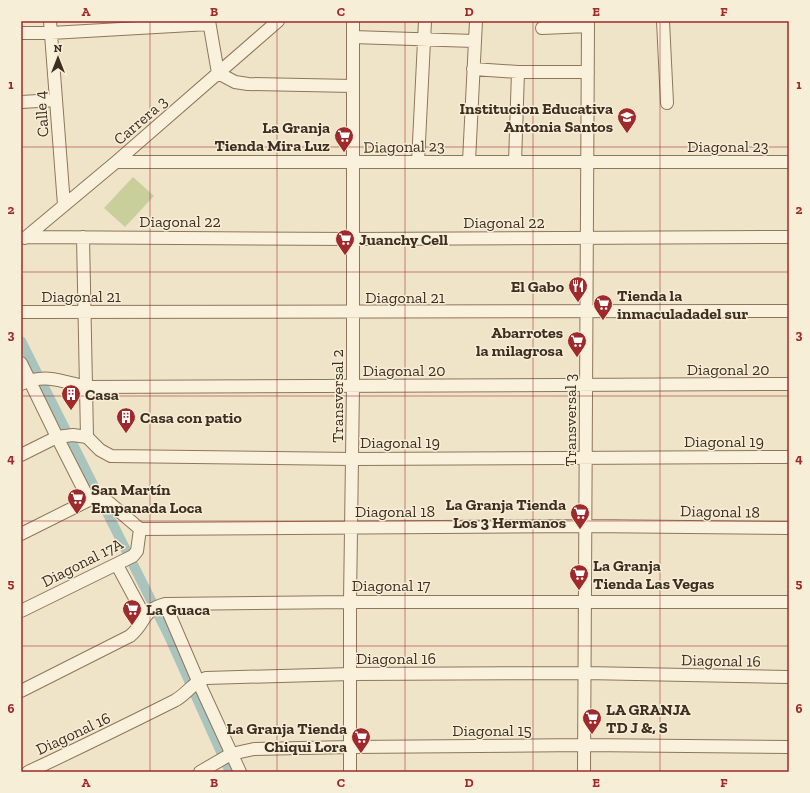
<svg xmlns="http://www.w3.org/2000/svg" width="810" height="793" viewBox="0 0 810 793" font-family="'Zilla Slab',serif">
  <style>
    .park { fill: #c9cf9b }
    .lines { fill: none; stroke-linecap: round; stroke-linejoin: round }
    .canal { stroke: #a9c4bc; stroke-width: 10 }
    .minor-casing { stroke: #8d765c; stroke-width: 14 }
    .minor { stroke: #faf1dc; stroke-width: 12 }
    .grid { fill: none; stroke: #9e2a2b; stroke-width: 1; stroke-opacity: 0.55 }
    .labels { text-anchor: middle; stroke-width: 3; stroke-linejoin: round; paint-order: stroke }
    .poi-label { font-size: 16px; font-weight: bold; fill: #3d2e20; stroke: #f7eed8; text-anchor: start }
    .street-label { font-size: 16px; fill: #3d2e20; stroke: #f7eed8 }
    .neatline { fill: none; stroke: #9e2a2b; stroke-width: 1.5 }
    .grid-label { font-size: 13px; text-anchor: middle; font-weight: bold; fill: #9e2a2b }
  </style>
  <rect width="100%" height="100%" fill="#f0e4c8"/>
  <path class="park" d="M133,177L154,196L125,227L104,208Z"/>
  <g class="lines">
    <path class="canal" d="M21,341L168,634L230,772"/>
    <g class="minor-casing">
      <path id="minor" d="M50,21L64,205
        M209,21L218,73L235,82L248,84L353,86
        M663,21L667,103
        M542,28L588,26
        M21,33H51L209,24
        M353,37L474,41
        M473,69L518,72H588
        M21,102L56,100
        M469,161L476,21
        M116,162H789
        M418,162L425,21
        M515,162L518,72
        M27,237L352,239L789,237
        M83,237L87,437
        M25,238L116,162L278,21
        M21,312L789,311
        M21,363L57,437L89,500
        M21,384C45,373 62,381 86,387L789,384
        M21,455L57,437L73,435L87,437L100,450L111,456L353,459L789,457
        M21,534L93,498L106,500L140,529L586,526L789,528
        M117,565L145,617
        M165,604L198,681L240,772
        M21,611L133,556L137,551L140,529
        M21,691L130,636C146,623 142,610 165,604L350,602H789
        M28,772C77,749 126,725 174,701C186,695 193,682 206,678L351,674L585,673L789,677
        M200,772L231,754L254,749L350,747L584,745L789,747
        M350,772V602L353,386V21
        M584,772L588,21"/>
    </g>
    <use href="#minor" class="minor"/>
  </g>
  <path class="grid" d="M150,21V772M277,21V772M405,21V772M533,21V772M660,21V772M21,147H789M21,272H789M21,396H789M21,521H789M21,646H789"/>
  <defs>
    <g id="school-pin" transform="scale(1)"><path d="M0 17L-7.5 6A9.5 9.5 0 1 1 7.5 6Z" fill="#9e2a2b" stroke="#f7eed8"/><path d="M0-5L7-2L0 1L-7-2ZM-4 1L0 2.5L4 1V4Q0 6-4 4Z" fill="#fff"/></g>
    <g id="supermarket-pin" transform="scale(1)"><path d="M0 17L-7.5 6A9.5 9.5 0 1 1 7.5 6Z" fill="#9e2a2b" stroke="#f7eed8"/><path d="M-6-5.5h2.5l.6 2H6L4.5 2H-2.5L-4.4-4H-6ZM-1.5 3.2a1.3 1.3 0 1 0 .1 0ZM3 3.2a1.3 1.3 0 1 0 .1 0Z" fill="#fff"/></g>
    <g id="restaurant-pin" transform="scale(1)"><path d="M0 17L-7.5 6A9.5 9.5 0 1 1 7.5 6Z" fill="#9e2a2b" stroke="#f7eed8"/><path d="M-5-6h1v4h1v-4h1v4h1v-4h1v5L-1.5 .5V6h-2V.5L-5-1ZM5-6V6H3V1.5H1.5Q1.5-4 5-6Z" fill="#fff"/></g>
    <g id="building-pin" transform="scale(1)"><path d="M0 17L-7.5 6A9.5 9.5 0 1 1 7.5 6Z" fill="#9e2a2b" stroke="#f7eed8"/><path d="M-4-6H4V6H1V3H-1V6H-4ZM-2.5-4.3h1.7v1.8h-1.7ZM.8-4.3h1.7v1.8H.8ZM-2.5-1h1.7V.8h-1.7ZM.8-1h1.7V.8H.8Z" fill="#fff"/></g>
  </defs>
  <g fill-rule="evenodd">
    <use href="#school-pin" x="627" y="117"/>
    <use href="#supermarket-pin" x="344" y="136"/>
    <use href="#supermarket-pin" x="345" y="239"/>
    <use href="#restaurant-pin" x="578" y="286"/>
    <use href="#supermarket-pin" x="603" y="304"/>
    <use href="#supermarket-pin" x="577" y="341"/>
    <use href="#building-pin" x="71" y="394"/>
    <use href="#building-pin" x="126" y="417"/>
    <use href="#supermarket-pin" x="77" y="498"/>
    <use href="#supermarket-pin" x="580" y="513"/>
    <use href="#supermarket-pin" x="579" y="574"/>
    <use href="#supermarket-pin" x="132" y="609"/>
    <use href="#supermarket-pin" x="592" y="718"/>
    <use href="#supermarket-pin" x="361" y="737"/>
  </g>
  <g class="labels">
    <g class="poi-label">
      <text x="613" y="114" text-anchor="end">Institucion Educativa<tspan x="613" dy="18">Antonia Santos</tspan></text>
      <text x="330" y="133" text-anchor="end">La Granja<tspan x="330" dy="18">Tienda Mira Luz</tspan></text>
      <text x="359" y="245">Juanchy Cell</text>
      <text x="564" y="292" text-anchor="end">El Gabo</text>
      <text x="617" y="301">Tienda la<tspan x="617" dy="18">inmaculadadel sur</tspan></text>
      <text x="563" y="338" text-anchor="end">Abarrotes<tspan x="563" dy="18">la milagrosa</tspan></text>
      <text x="85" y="400">Casa</text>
      <text x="140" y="423">Casa con patio</text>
      <text x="91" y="495">San Martín<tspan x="91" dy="18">Empanada Loca</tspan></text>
      <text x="566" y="510" text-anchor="end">La Granja Tienda<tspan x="566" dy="18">Los 3 Hermanos</tspan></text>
      <text x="593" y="571">La Granja<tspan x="593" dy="18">Tienda Las Vegas</tspan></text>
      <text x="146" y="615">La Guaca</text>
      <text x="606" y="715">LA GRANJA<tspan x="606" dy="18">TD J &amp;, S</tspan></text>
      <text x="347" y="734" text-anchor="end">La Granja Tienda<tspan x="347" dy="18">Chiqui Lora</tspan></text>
    </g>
    <g class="street-label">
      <text transform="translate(41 114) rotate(-94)" y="6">Calle 4</text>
      <text transform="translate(140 120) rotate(-41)" y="6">Carrera 3</text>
      <text transform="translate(404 146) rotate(-1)" y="6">Diagonal 23</text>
      <text x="728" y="152">Diagonal 23</text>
      <text x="180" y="227">Diagonal 22</text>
      <text x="504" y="228">Diagonal 22</text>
      <text x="81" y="302">Diagonal 21</text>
      <text x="405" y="303">Diagonal 21</text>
      <text x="728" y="375">Diagonal 20</text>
      <text x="404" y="376">Diagonal 20</text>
      <text transform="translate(337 396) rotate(-90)" y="6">Transversal 2</text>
      <text transform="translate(570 420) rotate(-90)" y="6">Transversal 3</text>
      <text x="724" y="447">Diagonal 19</text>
      <text x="400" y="448">Diagonal 19</text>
      <text x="395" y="517">Diagonal 18</text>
      <text transform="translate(720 511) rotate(1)" y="6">Diagonal 18</text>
      <text transform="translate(82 562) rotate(-27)" y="6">Diagonal 17A</text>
      <text x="391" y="591">Diagonal 17</text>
      <text x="396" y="664">Diagonal 16</text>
      <text transform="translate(721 660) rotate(1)" y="6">Diagonal 16</text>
      <text x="492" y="736">Diagonal 15</text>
      <text transform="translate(73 733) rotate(-25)" y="6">Diagonal 16</text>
    </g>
  </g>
  <rect width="810" height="793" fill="none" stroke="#f7eed8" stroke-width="44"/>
  <g transform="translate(58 58)" stroke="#f7eed8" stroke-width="3" paint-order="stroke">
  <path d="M0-3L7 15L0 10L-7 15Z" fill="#3d2e20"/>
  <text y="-6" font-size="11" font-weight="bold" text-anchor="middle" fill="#3d2e20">N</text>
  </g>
  <rect x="22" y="22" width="766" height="749" class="neatline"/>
  <g class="grid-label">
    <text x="86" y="16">A</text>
    <text x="214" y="16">B</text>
    <text x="341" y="16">C</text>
    <text x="469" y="16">D</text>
    <text x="596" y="16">E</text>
    <text x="724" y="16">F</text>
    <text x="11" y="89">1</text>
    <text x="799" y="89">1</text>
    <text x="11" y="214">2</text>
    <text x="799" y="214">2</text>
    <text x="11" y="339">3</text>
    <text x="799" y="339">3</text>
    <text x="11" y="463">4</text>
    <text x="799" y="463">4</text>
    <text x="11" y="588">5</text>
    <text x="799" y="588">5</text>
    <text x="11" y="713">6</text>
    <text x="799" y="713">6</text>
    <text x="86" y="787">A</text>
    <text x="214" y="787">B</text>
    <text x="341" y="787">C</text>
    <text x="469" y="787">D</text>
    <text x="596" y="787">E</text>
    <text x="724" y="787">F</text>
  </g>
</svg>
